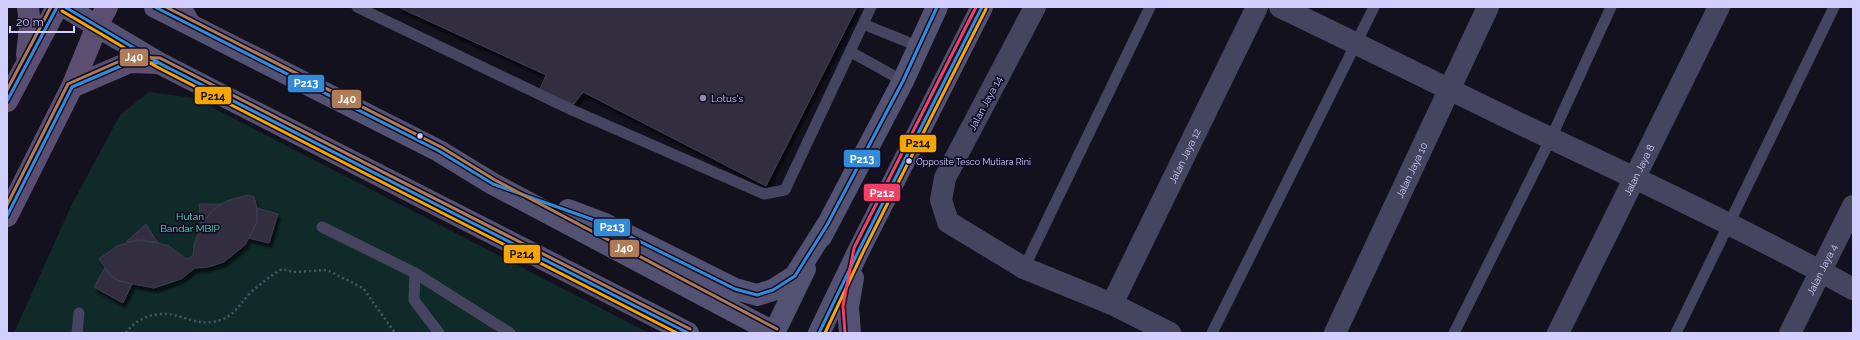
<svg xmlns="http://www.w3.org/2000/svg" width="1860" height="340" viewBox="0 0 1860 340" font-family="Raleway,sans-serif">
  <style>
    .green { fill: #102929 }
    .building { fill: #312f40; stroke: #3e3b52; filter: url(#shadow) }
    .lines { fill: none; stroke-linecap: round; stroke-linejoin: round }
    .path { stroke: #475867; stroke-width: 2.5; stroke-dasharray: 2 3; stroke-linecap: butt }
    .service { stroke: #46455f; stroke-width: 11 }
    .minor { stroke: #46455f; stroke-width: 22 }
    .secondary { stroke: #545272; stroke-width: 22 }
    .primary { stroke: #5a4f70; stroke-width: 22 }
    .bus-1-casing { stroke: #0f0c23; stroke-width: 6 }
    .bus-2-casing { stroke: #0f0c23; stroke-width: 6 }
    .bus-3-casing { stroke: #0f0c23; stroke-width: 6 }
    .bus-4-casing { stroke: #0f0c23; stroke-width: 6 }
    .bus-1 { stroke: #338bd7; stroke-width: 3 }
    .bus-2 { stroke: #f7a600; stroke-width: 3 }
    .bus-3 { stroke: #b07c57; stroke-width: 3 }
    .bus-4 { stroke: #f24062; stroke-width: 3 }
    .poi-dot { fill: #8f8cb0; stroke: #0f0c23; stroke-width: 1.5 }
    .bus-dot { fill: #d2ceff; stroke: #0f0c23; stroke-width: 1.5 }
    .labels { text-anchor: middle; stroke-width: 3.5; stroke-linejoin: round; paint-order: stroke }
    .bus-label { font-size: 9px; fill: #d2ceff; stroke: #0f0c23; text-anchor: start }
    .poi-label { font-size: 10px; fill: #d2ceff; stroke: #0f0c23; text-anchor: start }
    .street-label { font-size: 10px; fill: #d2ceff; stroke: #0f0c23 }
    .park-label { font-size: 10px; fill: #52e6bd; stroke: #0f0c23 }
    .line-badge { stroke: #0f0c23; stroke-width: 1.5 }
    .badge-label { font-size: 11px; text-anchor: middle; font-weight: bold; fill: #fff }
    .pale-badge-label { font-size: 11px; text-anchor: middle; font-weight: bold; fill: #111 }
  </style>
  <defs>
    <filter id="shadow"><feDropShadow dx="2.5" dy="4.5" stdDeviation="1" flood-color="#0009"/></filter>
  </defs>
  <rect width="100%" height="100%" fill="#13111e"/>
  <path class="green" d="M149,92L194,98L649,333H14L71,206L120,115Z"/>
  <path class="building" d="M398,7H857L766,186L583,92L574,104L539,91L546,75Z
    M248,195L254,197L257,208V222L245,245L224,262L208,267L195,268L181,279L154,288L119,281L111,276L99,259L117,246L137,240L158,243L169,246L186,259L193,256L194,245L201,225L213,210L226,201Z
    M199,204H222L213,210L201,225Z
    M257,208L278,214L269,243L249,238L257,222Z
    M146,224L158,243L143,240L126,242Z
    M105,268L111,276L119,281L132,284L123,303L94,287Z"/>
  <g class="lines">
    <path class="path" d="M126,333C136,318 156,311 174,315C187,318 198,324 213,322C234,318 237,307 250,293C260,284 270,276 282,269L293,272L327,270L363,288L395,333"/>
    <path class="service" d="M357,7L572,110L764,194L785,190L871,7
      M863,24L920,47
      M851,52L903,81
      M322,227L415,273
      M1024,268L1150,7
      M77,333L79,313
      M439,333L414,300L415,273L510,333
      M1212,333L1374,7
      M1454,333L1551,138L1611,7
      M1676,333L1834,7"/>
    <g class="minor">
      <path d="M1035,7L945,178L941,200L948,222L1024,268L1112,304L1170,333"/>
      <path d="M1280,7C1371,50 1461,96 1552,139C1653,186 1755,235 1853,289"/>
      <path id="s1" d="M1112,304L1257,7"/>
      <path id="s2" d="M1335,333L1488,7"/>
      <path id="s3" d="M1558,333L1719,7"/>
      <path id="s4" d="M1790,333L1853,206"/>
    </g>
    <path class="secondary" d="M65,7L159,63L688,333
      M155,7L439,151L493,184L775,333
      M568,210L605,224L735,289L757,295L773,290L795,276L827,225
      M821,237L903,81L937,7
      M774,333L805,269
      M819,333L859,250L982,7
      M850,333L848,307L853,278"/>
    <path class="primary" d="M180,7L189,23
      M27,55L30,27L28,7
      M72,87L130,62L159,63
      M7,101L57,7
      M7,216L72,87L97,26L107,7"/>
    <g class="bus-1-casing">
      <path id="bus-1" d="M65,7L168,68
        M155,7L439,151L493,184L605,224L735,289L757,295L773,290L795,276L827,225L903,81L937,7
        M7,101L57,7
        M7,216L72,87L130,62L159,63L688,333
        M819,333L859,250L982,7"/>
    </g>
    <g class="bus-2-casing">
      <path id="bus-2" d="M62,11L157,67L677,333
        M825,333L863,252L986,9"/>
    </g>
    <g class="bus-3-casing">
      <path id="bus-3" d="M166,7L441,147L495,180L777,329
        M7,90L51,7
        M7,205L68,84L129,57L160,58L690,329"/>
    </g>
    <g class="bus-4-casing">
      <path id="bus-4" d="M845,333L843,306L854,248L976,7"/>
    </g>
    <use href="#bus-1" class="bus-1"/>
    <use href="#bus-2" class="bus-2"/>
    <use href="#bus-3" class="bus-3"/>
    <use href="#bus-4" class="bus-4"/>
  </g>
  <circle class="poi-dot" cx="703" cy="98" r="4"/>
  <g class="bus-dot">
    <circle cx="420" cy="136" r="3.5"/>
    <circle cx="909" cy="161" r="3.5"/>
  </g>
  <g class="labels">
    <g class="bus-label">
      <text x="916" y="165">Opposite Tesco Mutiara Rini</text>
    </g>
    <g class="poi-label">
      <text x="711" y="102">Lotus's</text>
    </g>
    <g class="street-label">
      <text transform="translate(985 103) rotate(-62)" y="4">Jalan Jaya 14</text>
      <text dy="4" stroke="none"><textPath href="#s1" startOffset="165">Jalan Jaya 12</textPath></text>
      <text dy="4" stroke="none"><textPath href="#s2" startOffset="180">Jalan Jaya 10</textPath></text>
      <text dy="4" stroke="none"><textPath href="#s3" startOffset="182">Jalan Jaya 8</textPath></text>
      <text dy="4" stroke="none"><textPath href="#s4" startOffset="71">Jalan Jaya 4</textPath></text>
    </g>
    <g class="park-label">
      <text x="190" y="220">Hutan<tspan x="190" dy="12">Bandar MBIP</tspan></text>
    </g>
  </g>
  <g class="line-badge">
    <rect x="119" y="48" width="30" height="19" rx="4" fill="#b07c57"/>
    <rect x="287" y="74" width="38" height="19" rx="4" fill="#338bd7"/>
    <rect x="194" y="86" width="38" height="19" rx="4" fill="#f7a600"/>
    <rect x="331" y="89" width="31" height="20" rx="4" fill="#b07c57"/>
    <rect x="899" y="134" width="38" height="19" rx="4" fill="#f7a600"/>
    <rect x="843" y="149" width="38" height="19" rx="4" fill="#338bd7"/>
    <rect x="863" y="183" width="38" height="19" rx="4" fill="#f24062"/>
    <rect x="593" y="218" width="38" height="19" rx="4" fill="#338bd7"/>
    <rect x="609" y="239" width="31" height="19" rx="4" fill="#b07c57"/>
    <rect x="503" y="244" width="38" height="20" rx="4" fill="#f7a600"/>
  </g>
  <g class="badge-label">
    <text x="134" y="61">J40</text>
    <text x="306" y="87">P213</text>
    <text x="347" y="103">J40</text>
    <text x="862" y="163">P213</text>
    <text x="882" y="197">P212</text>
    <text x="612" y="231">P213</text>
    <text x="624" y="252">J40</text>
  </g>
  <g class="pale-badge-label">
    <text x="213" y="100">P214</text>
    <text x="918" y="147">P214</text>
    <text x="522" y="258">P214</text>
  </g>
  <rect width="1860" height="340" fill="none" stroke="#d2ceff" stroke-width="16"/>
  <path d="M10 26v6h64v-6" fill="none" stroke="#d2ceff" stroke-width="2"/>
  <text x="16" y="26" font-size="12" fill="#d2ceff" stroke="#0f0c23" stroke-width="3" paint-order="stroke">20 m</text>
</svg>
